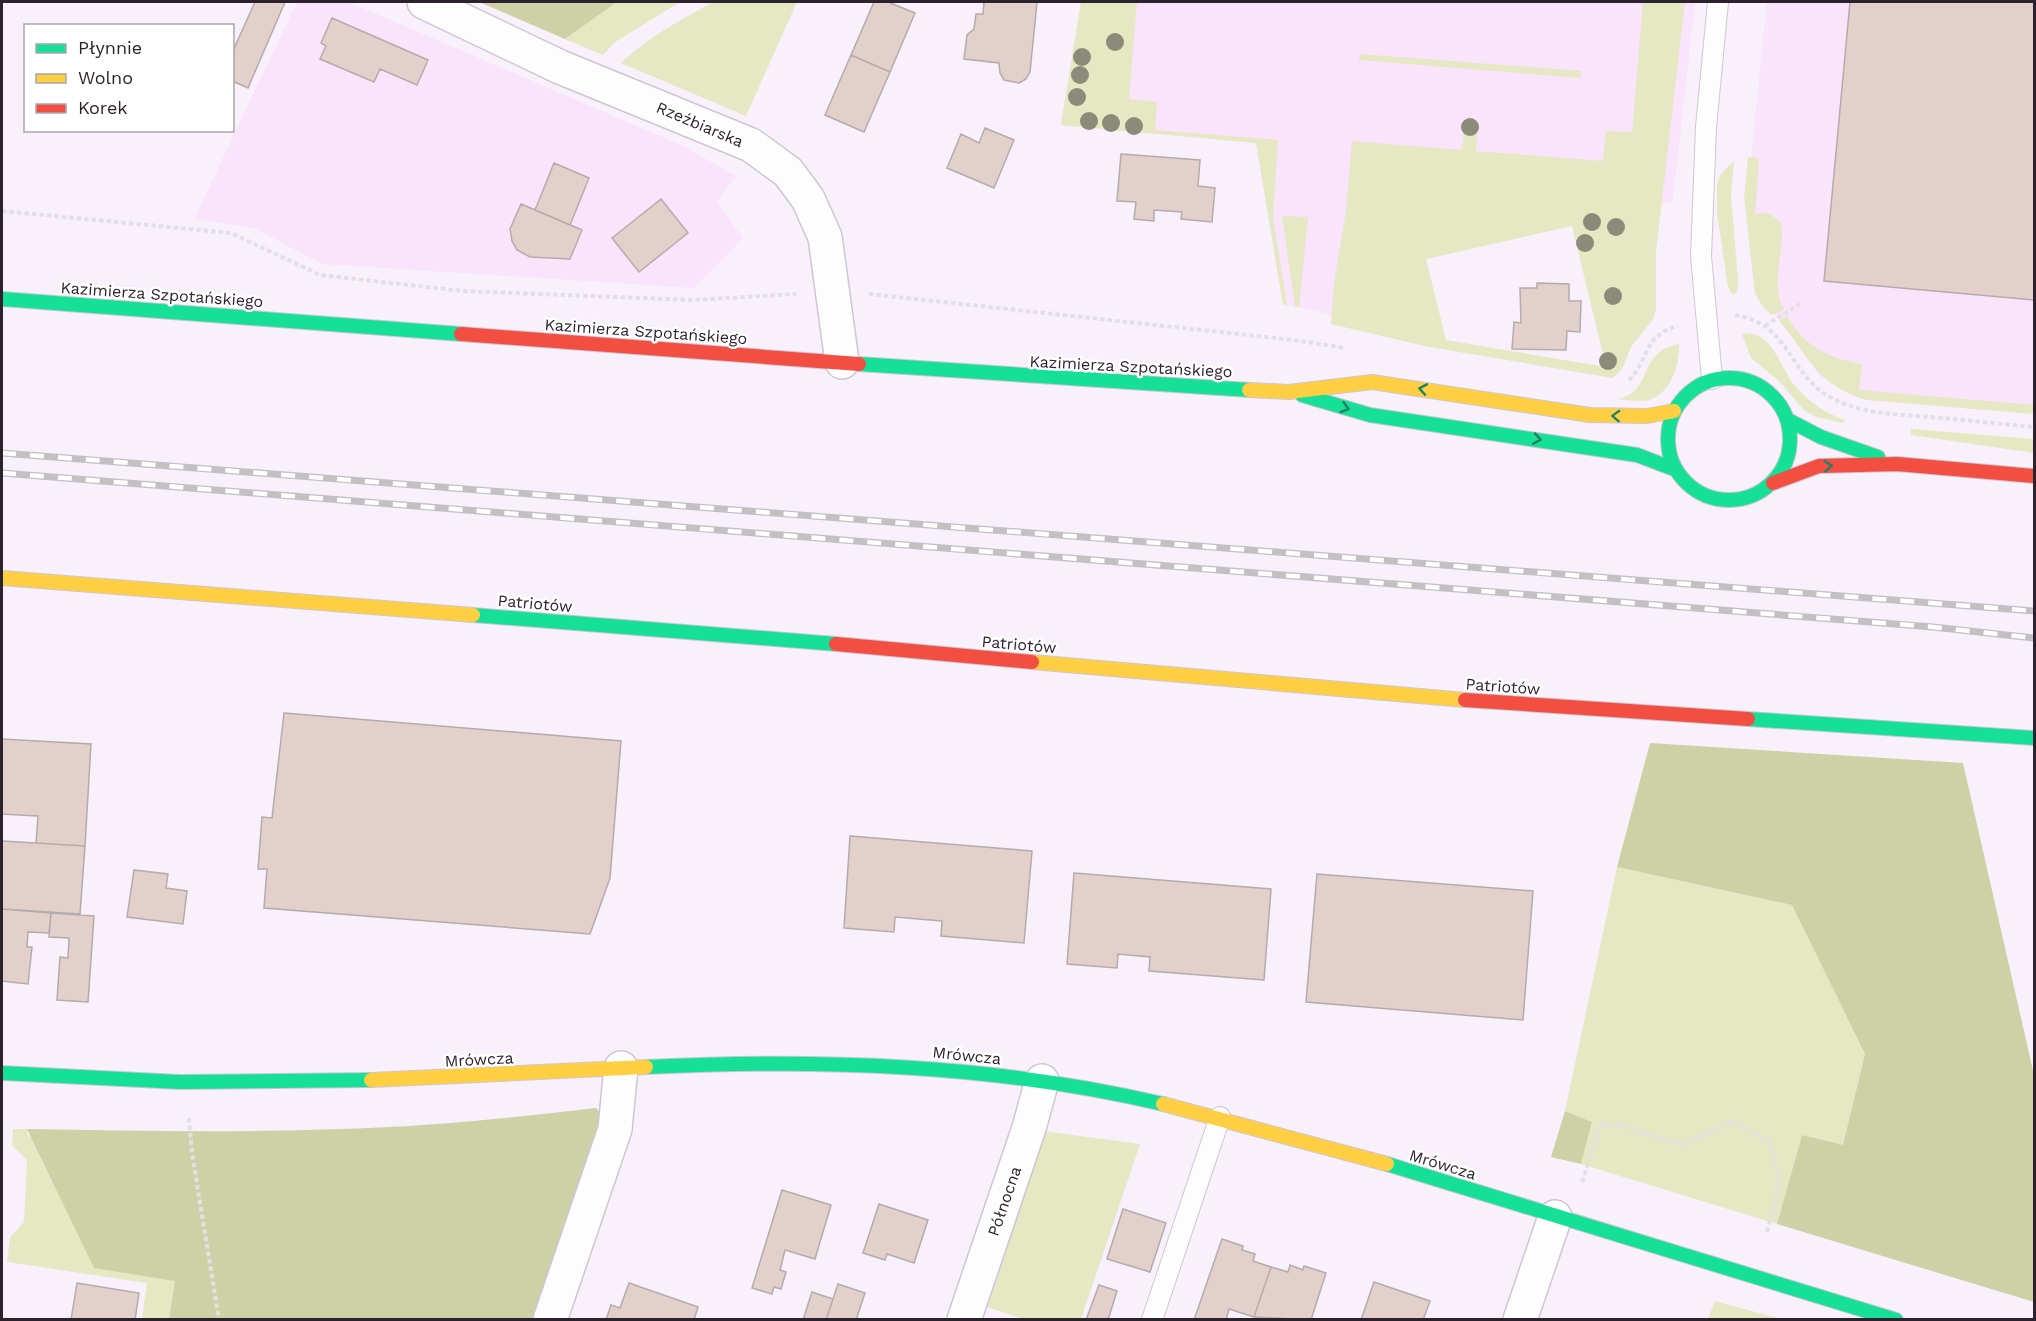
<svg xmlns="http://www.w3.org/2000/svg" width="2036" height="1321" viewBox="0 0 2036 1321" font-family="'Work Sans',sans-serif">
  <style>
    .built { fill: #f9e4fc }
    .green { fill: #e5e8c2; fill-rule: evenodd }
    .forest { fill: #ced1a6 }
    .building { fill: #e3d0cb; stroke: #b4abac; stroke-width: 1.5 }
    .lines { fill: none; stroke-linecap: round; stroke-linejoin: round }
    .lane-casing { stroke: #cec6d0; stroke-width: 22 }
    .street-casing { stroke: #cec6d0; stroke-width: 36 }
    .fast-casing { stroke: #cec6d0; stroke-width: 16 }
    .slow-casing { stroke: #cec6d0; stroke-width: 16 }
    .jam-casing { stroke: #cec6d0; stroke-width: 16 }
    .path { stroke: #e3e0e3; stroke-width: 4; stroke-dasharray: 4.5 3; stroke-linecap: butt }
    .lane { stroke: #fefdfe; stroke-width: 20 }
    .street { stroke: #fefdfe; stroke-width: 33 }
    .fast { stroke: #16e098; stroke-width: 14 }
    .slow { stroke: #ffcf43; stroke-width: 14 }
    .jam { stroke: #f24e42; stroke-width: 14 }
    .rail-casing { stroke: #c2c0c2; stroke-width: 7 }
    .rail { stroke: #fff; stroke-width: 4.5; stroke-dasharray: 14; stroke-linecap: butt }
    .tree { fill: #8c8b7a }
    .oneway { stroke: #218162 }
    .labels { text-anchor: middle; stroke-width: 5; stroke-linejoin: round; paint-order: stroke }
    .street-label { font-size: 16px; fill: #2c222d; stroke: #fff }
  </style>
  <rect width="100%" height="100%" fill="#f8f0fa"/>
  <path class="built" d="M297,2H349L683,146L736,176L717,202L743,238L694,288L322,264L254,228L194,219Z
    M1081,2H1695L1673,201L1427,259L1334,315L1283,304L1256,143L1061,125Z
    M1767,2H2034V414L1867,400L1851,395L1819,375L1765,300L1759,285L1750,169Z"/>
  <path class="green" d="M617,2H680L615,42L603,55L565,39Z
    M713,2H797L746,116L621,63C648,37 681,20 713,2Z
    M1081,2H1137L1129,99L1157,102L1155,130L1278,140L1273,217L1287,305L1283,304L1256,143L1061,125Z
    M1643,2H1685L1656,252V309L1653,319L1631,347L1622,369L1613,378L1429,347L1331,324L1334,283L1346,211L1352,141L1462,150L1465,122L1478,123L1476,151L1603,161L1606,131L1632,132ZM1572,226L1606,367L1446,340L1426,259Z
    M1360,54L1581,71L1580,78L1359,60Z
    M1748,157L1758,158L1759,163L1755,214L1769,213L1781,223C1786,251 1769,283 1784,310L1772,315L1763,307L1755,293L1744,197Z
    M1734,161L1731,195L1738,280L1737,292L1733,295L1728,287L1717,213V185L1720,175Z
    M1282,216L1308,217L1299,307H1295Z
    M1787,316C1803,346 1830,359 1862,364L1859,390L2034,405V414L1867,400C1813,383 1813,359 1779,321Z
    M1742,334C1773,329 1779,367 1795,386C1809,402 1825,413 1845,420L1843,423L1816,417L1804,410L1779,381L1751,358Z
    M1679,344C1680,364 1671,394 1648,400C1640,402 1627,400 1618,399C1655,391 1635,353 1679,344Z
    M1911,429L2034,439V453L1911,435Z
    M1617,867L1792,905L1865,1054L1843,1146L1802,1135L1777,1224L1581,1164L1592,1122L1565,1111Z
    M13,1129H27V1134L176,1281L169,1319H142L147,1283L7,1262L10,1237L24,1222L27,1160L12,1145Z
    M1043,1131L1140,1144L1081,1319H1024L986,1307Z
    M1715,1301L1781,1319H1708Z"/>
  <path class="forest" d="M479,2H617L565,39Z
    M1650,743L1963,763L2034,1075V1302L1777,1224L1802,1135L1843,1145L1865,1054L1792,905L1617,867Z
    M596,1108L604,1117L535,1320L169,1319L175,1281L94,1268L27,1129C132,1131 236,1133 342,1129C427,1127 512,1118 596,1108Z
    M1565,1111L1592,1122L1581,1164L1551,1157Z"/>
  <path class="building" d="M255,2H285L248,88L232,81V53Z
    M874,2H888L915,13L890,72L851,55Z
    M984,2H1037L1030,72L1026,79L1019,83L1004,80L1000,73L999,63L964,59L967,35L974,29L976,14H983Z
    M1850,2H2034V300L1824,281Z
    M332,18L428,60L417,85L380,69L374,82L320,59L326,46L321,43Z
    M851,55L890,72L864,132L825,115Z
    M985,128L1014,140L994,188L947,168L961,134L979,143Z
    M1121,154L1200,160L1198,186L1215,188L1212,222L1181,219L1182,212L1154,210V221L1134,219L1136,202L1117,201Z
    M554,163L589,178L570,225L535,210Z
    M661,199L688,233L639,272L612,238Z
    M521,204L582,230L570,259L530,257L517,250L512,241L510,229Z
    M1537,283L1569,284V301H1581L1580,332L1567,331L1566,350L1512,349L1514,322L1521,323L1520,288H1537Z
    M284,713L621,741L610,878L590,934L264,908L267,869H258L262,817L272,818Z
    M2,739L91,744L85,846L36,843L38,816L2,814Z
    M850,836L1032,851L1024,943L941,936L942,921L895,917L894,932L844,928Z
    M2,841L85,846L80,914L2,909Z
    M134,870L168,874L166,888L187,891L183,924L127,917Z
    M1074,873L1271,889L1264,980L1149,971L1150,957L1118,954L1117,968L1067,964Z
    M1317,874L1533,891L1523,1020L1306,1002Z
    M2,909L51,913L49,933L28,932L27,947H32L28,984L2,981Z
    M51,913L94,916L88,1002L57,1000L60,957L68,958L69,938L49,937Z
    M782,1190L831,1205L815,1259L785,1250L780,1270L786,1272L781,1289L774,1287L772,1294L752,1288Z
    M879,1204L928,1220L914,1263L887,1254L885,1260L863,1253Z
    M1123,1209L1166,1223L1150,1272L1107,1259Z
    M1222,1239L1243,1246L1242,1250L1255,1254L1253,1261L1271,1267L1254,1317L1229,1309L1226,1320H1194Z
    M1290,1265L1303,1270L1304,1266L1326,1273L1311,1320L1254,1317L1271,1267L1288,1272Z
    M1374,1282L1430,1301L1423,1320H1361Z
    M77,1283L139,1293L135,1320H71Z
    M629,1283L698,1307L694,1320H606L611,1305L620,1308Z
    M838,1284L865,1293L856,1320H826Z
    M1099,1285L1117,1291L1108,1320H1086Z
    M812,1292L833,1299L826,1320H803Z"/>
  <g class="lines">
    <g class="lane-casing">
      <path id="lane" d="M1712,379L1701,256L1706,127L1718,2
        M1152,1320L1220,1117"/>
    </g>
    <g class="street-casing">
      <path id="street" d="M424,2L560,67L751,145L788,172L808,199L825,237L842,362
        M550,1320L615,1129L621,1068
        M964,1320L1029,1128L1042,1081
        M1520,1320L1555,1217"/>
    </g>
    <g class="fast-casing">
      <path id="fast" d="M2,299L461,334
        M859,364L1249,390
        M1668 439a61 61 0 1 1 122 0a61 61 0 1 1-122 0Z
        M1302,395L1370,415L1637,455L1674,469
        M1788,420L1821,437L1878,457
        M473,615L836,644
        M1748,719L2034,738
        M646,1067C820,1059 993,1064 1163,1104
        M2,1073L180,1082L371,1080
        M1387,1164L1896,1320"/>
    </g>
    <g class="slow-casing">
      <path id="slow" d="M1249,390L1289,392L1372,382L1590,415L1647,416L1674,411
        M2,578L473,615
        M1032,662L1465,700
        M371,1080L646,1067
        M1163,1104L1387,1164"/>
    </g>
    <g class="jam-casing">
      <path id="jam" d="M461,334L859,364
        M1773,483L1819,466L1897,464L2034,476
        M836,644L1032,662
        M1465,700L1748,719"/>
    </g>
    <path class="path" d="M2,211L231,233L320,275L462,291L693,300L796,294
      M869,294L1294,340L1345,348
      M1735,315C1790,324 1787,371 1828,396C1858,414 1896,414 1930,417C1965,420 2000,424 2034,427
      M1765,326L1800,304
      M1629,380C1649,360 1643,335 1678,326
      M189,1118L192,1153L219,1320
      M1582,1182L1601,1125H1619L1682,1145L1733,1121L1769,1142C1784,1184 1778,1189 1767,1232"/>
    <use href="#lane" class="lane"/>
    <use href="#street" class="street"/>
    <use href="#fast" class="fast"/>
    <use href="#slow" class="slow"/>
    <use href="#jam" class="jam"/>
    <g class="rail-casing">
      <path id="rail" d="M2,453L2034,611
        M2,473L1933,627L2034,638"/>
    </g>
    <use href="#rail" class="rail"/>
  </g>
  <g class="tree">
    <circle cx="1115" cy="42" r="9"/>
    <circle cx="1082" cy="57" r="9"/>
    <circle cx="1080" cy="75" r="9"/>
    <circle cx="1077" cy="97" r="9"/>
    <circle cx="1089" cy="121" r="9"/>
    <circle cx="1111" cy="123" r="9"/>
    <circle cx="1134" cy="126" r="9"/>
    <circle cx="1470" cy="127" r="9"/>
    <circle cx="1592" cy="222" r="9"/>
    <circle cx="1616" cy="227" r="9"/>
    <circle cx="1585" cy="243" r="9"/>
    <circle cx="1613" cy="296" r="9"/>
    <circle cx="1608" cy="361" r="9"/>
  </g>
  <defs><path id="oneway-chevron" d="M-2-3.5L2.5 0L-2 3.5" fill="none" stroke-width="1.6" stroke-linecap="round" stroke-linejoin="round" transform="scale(1.5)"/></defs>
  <g class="oneway">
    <use href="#oneway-chevron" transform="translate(1423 389) rotate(-170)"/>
    <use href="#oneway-chevron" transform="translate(1345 408) rotate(16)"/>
    <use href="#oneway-chevron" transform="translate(1616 416) rotate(-178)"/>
    <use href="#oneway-chevron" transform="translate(1537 439) rotate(9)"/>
    <use href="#oneway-chevron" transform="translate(1828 466) rotate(-3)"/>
  </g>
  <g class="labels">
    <g class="street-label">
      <text transform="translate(700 124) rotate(23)" y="6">Rzeźbiarska</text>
      <text transform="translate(162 294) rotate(4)" y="6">Kazimierza Szpotańskiego</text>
      <text transform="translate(646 331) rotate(4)" y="6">Kazimierza Szpotańskiego</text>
      <text transform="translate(1131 366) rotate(3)" y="6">Kazimierza Szpotańskiego</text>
      <text transform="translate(535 603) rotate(5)" y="6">Patriotów</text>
      <text transform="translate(1019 644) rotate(5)" y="6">Patriotów</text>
      <text transform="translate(1503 686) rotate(4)" y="6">Patriotów</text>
      <text transform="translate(967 1055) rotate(6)" y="6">Mrówcza</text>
      <text transform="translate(479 1059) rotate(-3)" y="6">Mrówcza</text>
      <text transform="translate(1443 1164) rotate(17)" y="6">Mrówcza</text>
      <text transform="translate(1004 1201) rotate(-71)" y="6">Północna</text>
    </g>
  </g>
  <rect width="2036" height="1321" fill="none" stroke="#2c222d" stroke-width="6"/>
  <rect x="24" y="24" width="210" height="108" fill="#ffffff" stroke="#aba7ab" stroke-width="1.5"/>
  <rect x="36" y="44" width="30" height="9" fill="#16e098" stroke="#aba7ab" stroke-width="1.5"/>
  <text x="78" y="54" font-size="18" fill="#2c222d">Płynnie</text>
  <rect x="36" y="74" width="30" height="9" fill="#ffcf43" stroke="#aba7ab" stroke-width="1.5"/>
  <text x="78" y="84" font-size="18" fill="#2c222d">Wolno</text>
  <rect x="36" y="104" width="30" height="9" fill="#f24e42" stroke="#aba7ab" stroke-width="1.5"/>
  <text x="78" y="114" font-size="18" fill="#2c222d">Korek</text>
</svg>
